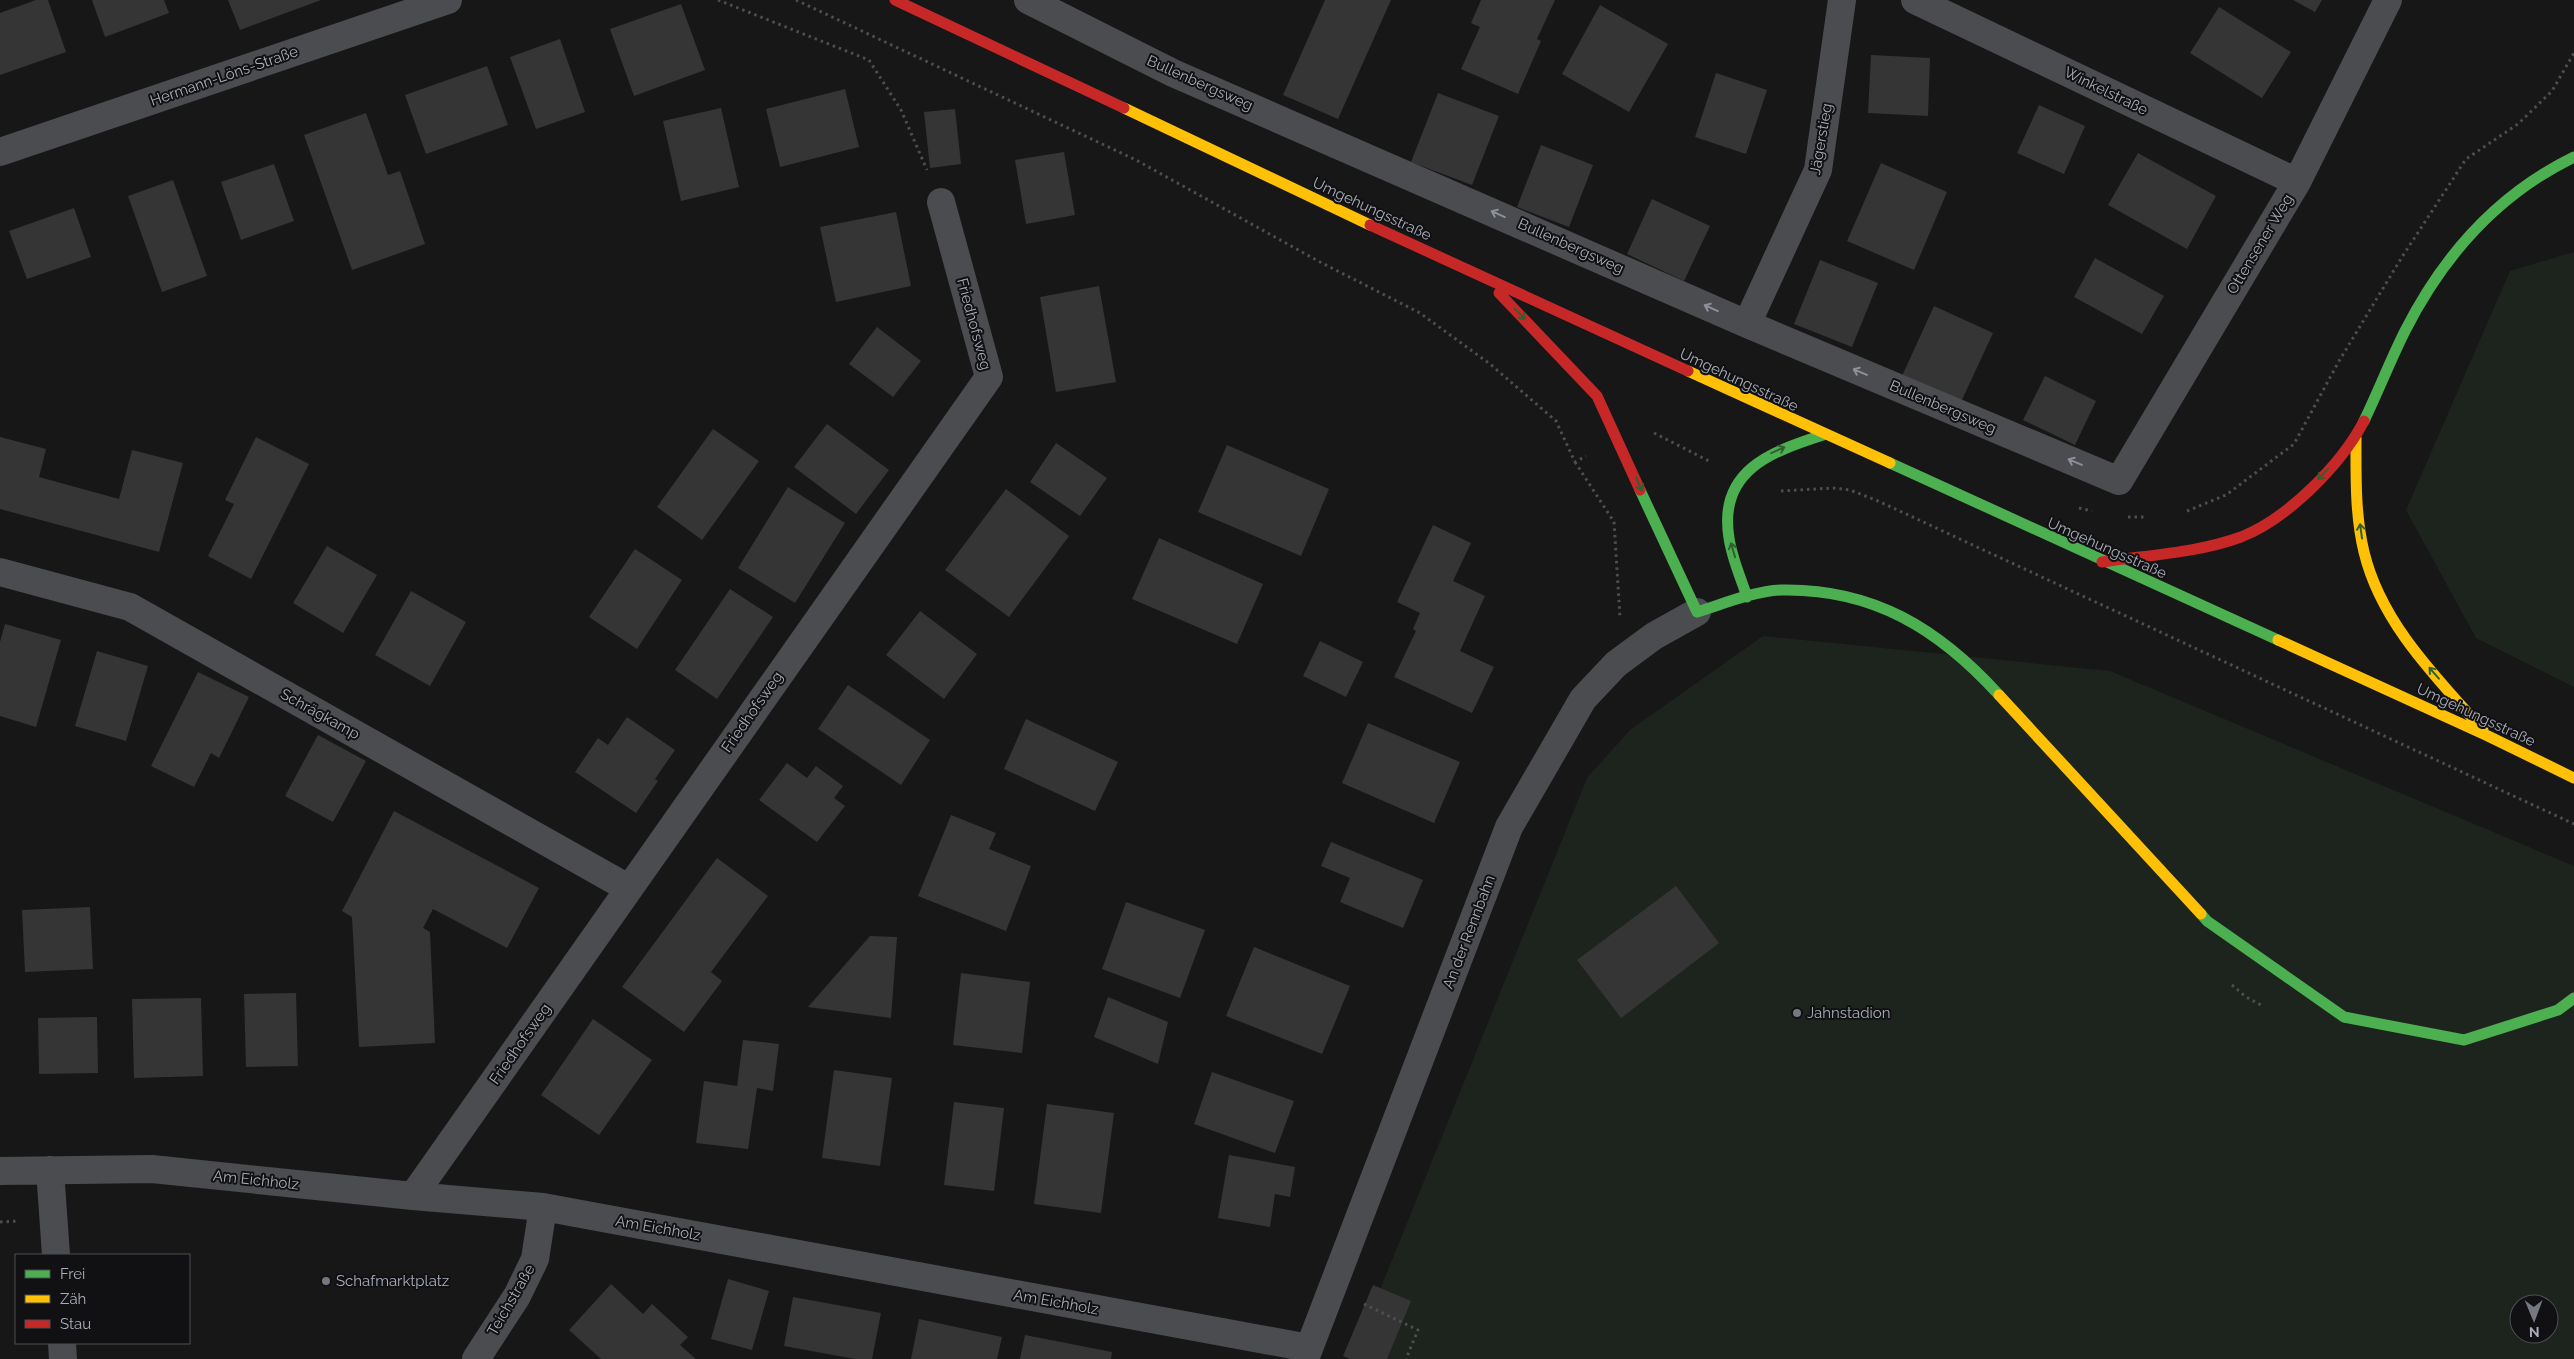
<svg xmlns="http://www.w3.org/2000/svg" width="2574" height="1359" viewBox="0 0 2574 1359" font-family="Raleway,sans-serif">
  <style>
    .green { fill: #1d241e; fill-rule: evenodd }
    .building { fill: #353536 }
    .lines { fill: none; stroke-linecap: round; stroke-linejoin: round }
    .path { stroke: #4d4e52; stroke-width: 3; stroke-dasharray: 2.5 4; stroke-linecap: butt }
    .street { stroke: #4b4c50; stroke-width: 28 }
    .fast { stroke: #4caf50; stroke-width: 11 }
    .slow { stroke: #ffc107; stroke-width: 11 }
    .jam { stroke: #c62828; stroke-width: 11 }
    .oneway { stroke: #8c9099 }
    .oneway2 { stroke: #2e6032 }
    .poi-dot { fill: #757880; stroke: #111113; stroke-width: 2 }
    .labels { text-anchor: middle; stroke-width: 4; stroke-linejoin: round; paint-order: stroke }
    .street-label { font-size: 15px; fill: #a8adb8; stroke: #111113 }
    .poi-label { font-size: 15px; fill: #a8adb8; stroke: #111113; text-anchor: start }
  </style>
  <rect width="100%" height="100%" fill="#171717"/>
  <path class="green" d="M2574,252V687L2476,638L2406,510L2510,271Z
    M1763,636L2110,671L2574,866V1359H1352L1587,778L1630,730ZM2519,1304H2549V1334H2519Z"/>
  <path class="building" d="M36,0H48L66,52L0,75V13Z
    M92,0H164L169,13L105,37Z
    M228,0H321L240,30Z
    M1325,0H1391L1338,119L1283,95Z
    M1481,0H1555L1537,39L1541,41L1518,94L1461,69L1480,27L1471,23Z
    M2293,0H2322L2315,12Z
    M681,4L705,70L634,96L610,29Z
    M1600,5L1668,44L1629,112L1562,74Z
    M2219,7L2291,52L2262,98L2190,53Z
    M560,39L585,112L536,129L510,57Z
    M1871,55L1930,58L1928,116L1868,113Z
    M487,66L508,125L426,154L405,95Z
    M1716,73L1767,90L1746,154L1695,137Z
    M845,89L859,147L780,167L766,109Z
    M1438,93L1499,116L1472,185L1411,162Z
    M2039,105L2085,126L2064,174L2017,153Z
    M721,108L739,187L681,201L663,121Z
    M955,109L961,164L930,168L924,112Z
    M366,113L388,175L400,171L425,244L352,270L304,135Z
    M1541,145L1593,165L1569,227L1517,207Z
    M1064,152L1075,215L1026,224L1015,160Z
    M2138,153L2216,196L2187,249L2108,205Z
    M1881,163L1947,192L1914,270L1847,241Z
    M274,164L294,221L241,240L221,182Z
    M173,180L207,276L162,292L128,196Z
    M1652,199L1710,226L1684,281L1627,254Z
    M74,208L91,257L27,279L9,231Z
    M896,212L911,286L836,302L820,227Z
    M2095,258L2164,296L2142,334L2074,297Z
    M1820,260L1878,283L1852,347L1794,324Z
    M1099,286L1116,382L1056,392L1040,297Z
    M1934,306L1993,333L1961,402L1902,376Z
    M877,327L921,361L893,397L849,364Z
    M2045,376L2096,401L2075,445L2023,420Z
    M827,424L889,470L856,514L794,467Z
    M713,429L759,461L702,540L657,507Z
    M0,437L46,449L39,477L119,499L132,450L183,463L159,552L0,509Z
    M256,437L309,464L251,579L208,556L234,504L225,500Z
    M1056,443L1107,478L1080,516L1030,482Z
    M1227,445L1329,489L1301,556L1198,512Z
    M788,487L845,523L795,603L738,568Z
    M1006,489L1069,536L1009,617L945,570Z
    M1433,525L1471,543L1453,581L1485,596L1460,651L1494,667L1472,713L1394,677L1416,631L1413,629L1420,613L1397,602Z
    M1159,538L1263,584L1237,644L1132,599Z
    M327,546L377,575L343,633L293,603Z
    M635,549L682,580L637,649L589,617Z
    M730,589L773,617L717,699L675,670Z
    M411,591L466,622L430,686L375,655Z
    M920,611L977,654L944,699L886,655Z
    M5,624L61,640L36,727L0,716V642Z
    M1320,641L1363,662L1346,697L1303,676Z
    M97,651L148,666L126,741L75,726Z
    M198,672L249,697L219,758L211,753L194,787L151,766Z
    M848,685L930,740L901,785L818,729Z
    M627,717L675,750L655,779L658,781L636,813L575,772L598,738L608,745Z
    M1026,719L1118,762L1095,811L1004,769Z
    M1368,723L1460,762L1434,823L1342,783Z
    M318,735L366,761L333,822L285,796Z
    M787,763L807,778L816,766L843,786L834,798L845,806L817,842L759,800Z
    M394,811L539,888L507,948L433,909L423,928L430,932L435,1043L359,1047L352,917L342,911Z
    M951,815L996,833L989,849L1031,866L1006,931L918,896Z
    M1331,842L1423,880L1403,928L1340,902L1350,878L1321,866Z
    M717,858L768,896L711,972L722,981L684,1032L622,987Z
    M1676,886L1719,943L1621,1018L1577,960Z
    M1126,902L1205,930L1180,998L1102,969Z
    M90,907L93,969L25,972L22,910Z
    M870,936L897,937L891,1018L808,1007Z
    M1254,947L1350,986L1322,1054L1226,1016Z
    M961,973L1030,982L1022,1053L953,1045Z
    M296,993L298,1066L246,1067L244,994Z
    M1108,997L1168,1022L1158,1064L1094,1037Z
    M201,998L203,1076L134,1078L132,999Z
    M97,1017L98,1073L39,1074L38,1018Z
    M593,1019L652,1060L599,1135L541,1095Z
    M743,1040L779,1044L773,1091L757,1088L748,1149L696,1143L704,1081L737,1086Z
    M834,1070L892,1078L880,1166L822,1158Z
    M1212,1072L1294,1101L1275,1153L1194,1124Z
    M954,1102L1004,1108L994,1191L944,1185Z
    M1047,1104L1114,1113L1101,1213L1034,1204Z
    M1229,1155L1295,1167L1290,1197L1275,1194L1270,1227L1218,1218Z
    M728,1279L769,1291L752,1350L711,1339Z
    M611,1284L643,1314L652,1304L688,1337L680,1345L696,1359H601L569,1330Z
    M1373,1285L1411,1301L1387,1359H1350L1343,1356Z
    M793,1297L881,1313L872,1359H855L784,1346Z
    M919,1319L1002,1337L997,1359H911Z
    M1025,1335L1112,1352L1111,1359H1020Z"/>
  <g class="lines">
    <path class="path" d="M718,0L869,60L901,110L927,170
      M796,0L1136,160L1320,262L1420,313L1490,364L1556,421L1575,462L1586,456
      M1654,433L1709,461
      M1575,462L1614,522L1620,617
      M1781,491L1833,488L1850,490L1878,501L2574,824
      M2079,508L2092,511
      M2187,511L2226,495L2294,444L2339,361L2402,257L2466,159L2518,124L2552,91L2574,53
      M2128,517H2146
      M2232,985L2246,997L2261,1005
      M0,1222L19,1221
      M1364,1304L1418,1330L1406,1359"/>
    <path class="street" d="M1028,0L1173,73L1747,324L2119,481L2297,182L2388,0
      M1915,0L2297,182
      M0,152L448,0
      M1747,324L1818,170L1842,0
      M0,572L130,607L628,888
      M50,1170L56,1255
      M0,1171L152,1169L413,1196L543,1207L1309,1348
      M413,1196L989,377L941,202
      M62,1343L63,1359
      M476,1359L517,1296L535,1259L543,1207
      M1305,1359L1509,827L1583,699L1616,664L1654,636L1697,612"/>
    <path class="fast" d="M2364,421C2378,392 2390,361 2405,331C2443,256 2498,194 2574,157
      M1890,463L2278,640
      M1640,490L1697,612
      M1747,597C1741,578 1732,559 1729,538C1718,471 1770,452 1823,435
      M1697,612C1723,604 1754,591 1781,590C1873,588 1939,629 1999,695
      M2201,914L2207,921L2344,1017L2464,1040L2558,1010L2574,998"/>
    <path class="slow" d="M1124,108L1370,225
      M1688,371L1890,463
      M2356,438C2356,476 2355,515 2364,552C2381,623 2436,677 2483,730
      M2278,640L2488,736L2574,778
      M1999,695L2201,914"/>
    <path class="jam" d="M895,0L1124,108
      M1370,225L1688,371
      M1499,293L1597,396L1640,490
      M2102,562C2148,555 2197,553 2241,537C2287,519 2341,465 2364,421"/>
  </g>
  <defs><path id="oneway-shaft" d="M-6 0H5M1.5-3L5.5 0L1.5 3" fill="none" stroke-width="1.6" stroke-linecap="round" stroke-linejoin="round" transform="scale(1.25)"/></defs>
  <g class="oneway">
    <use href="#oneway-shaft" transform="translate(1498 214) rotate(-156)"/>
    <use href="#oneway-shaft" transform="translate(1711 308) rotate(-156)"/>
    <use href="#oneway-shaft" transform="translate(1860 372) rotate(-157)"/>
    <use href="#oneway-shaft" transform="translate(2075 462) rotate(-157)"/>
  </g>
  <g class="oneway2">
    <use href="#oneway-shaft" transform="translate(1520 314) rotate(45)"/>
    <use href="#oneway-shaft" transform="translate(1778 450) rotate(-24)"/>
    <use href="#oneway-shaft" transform="translate(2323 474) rotate(134)"/>
    <use href="#oneway-shaft" transform="translate(1639 484) rotate(66)"/>
    <use href="#oneway-shaft" transform="translate(2361 531) rotate(-98)"/>
    <use href="#oneway-shaft" transform="translate(1733 550) rotate(-106)"/>
    <use href="#oneway-shaft" transform="translate(2434 673) rotate(-131)"/>
  </g>
  <g class="poi-dot">
    <circle cx="1797" cy="1013" r="5"/>
    <circle cx="326" cy="1281" r="5"/>
  </g>
  <g class="labels">
    <g class="street-label">
      <text transform="translate(224 76) rotate(-19)" y="5">Hermann-Löns-Straße</text>
      <text transform="translate(1200 83) rotate(24)" y="5">Bullenbergsweg</text>
      <text transform="translate(2106 91) rotate(26)" y="5">Winkelstraße</text>
      <text transform="translate(1821 139) rotate(-80)" y="5">Jägerstieg</text>
      <text transform="translate(1372 209) rotate(25)" y="5">Umgehungsstraße</text>
      <text transform="translate(2260 244) rotate(-59)" y="5">Ottensener Weg</text>
      <text transform="translate(1571 246) rotate(24)" y="5">Bullenbergsweg</text>
      <text transform="translate(974 324) rotate(75)" y="5">Friedhofsweg</text>
      <text transform="translate(1739 380) rotate(25)" y="5">Umgehungsstraße</text>
      <text transform="translate(1943 407) rotate(23)" y="5">Bullenbergsweg</text>
      <text transform="translate(2107 548) rotate(24)" y="5">Umgehungsstraße</text>
      <text transform="translate(752 712) rotate(-55)" y="5">Friedhofsweg</text>
      <text transform="translate(320 714) rotate(29)" y="5">Schrägkamp</text>
      <text transform="translate(2476 715) rotate(25)" y="5">Umgehungsstraße</text>
      <text transform="translate(1469 932) rotate(-69)" y="5">An der Rennbahn</text>
      <text transform="translate(520 1044) rotate(-55)" y="5">Friedhofsweg</text>
      <text transform="translate(256 1180) rotate(6)" y="5">Am Eichholz</text>
      <text transform="translate(658 1228) rotate(10)" y="5">Am Eichholz</text>
      <text transform="translate(511 1300) rotate(-60)" y="5">Teichstraße</text>
      <text transform="translate(1056 1302) rotate(10)" y="5">Am Eichholz</text>
    </g>
    <g class="poi-label">
      <text x="1807" y="1018">Jahnstadion</text>
      <text x="336" y="1286">Schafmarktplatz</text>
    </g>
  </g>
  <rect x="15" y="1254" width="175" height="90" fill="#111113" stroke="#4d4f55"/>
  <rect x="25" y="1270" width="25" height="8" fill="#4caf50" stroke="#4d4f55"/>
  <text x="60" y="1279" font-size="15" fill="#a8adb8">Frei</text>
  <rect x="25" y="1295" width="25" height="8" fill="#ffc107" stroke="#4d4f55"/>
  <text x="60" y="1304" font-size="15" fill="#a8adb8">Zäh</text>
  <rect x="25" y="1320" width="25" height="8" fill="#c62828" stroke="#4d4f55"/>
  <text x="60" y="1329" font-size="15" fill="#a8adb8">Stau</text>
  <g transform="translate(2534 1319) rotate(179)"><circle r="24" fill="#111113" stroke="#4d4f55"/>
  <path d="M0-4L9 19L0 12L-9 19Z" fill="#757880"/>
  <text y="-8" font-size="14" font-weight="bold" text-anchor="middle" fill="#a8adb8">N</text>
  </g>
</svg>
